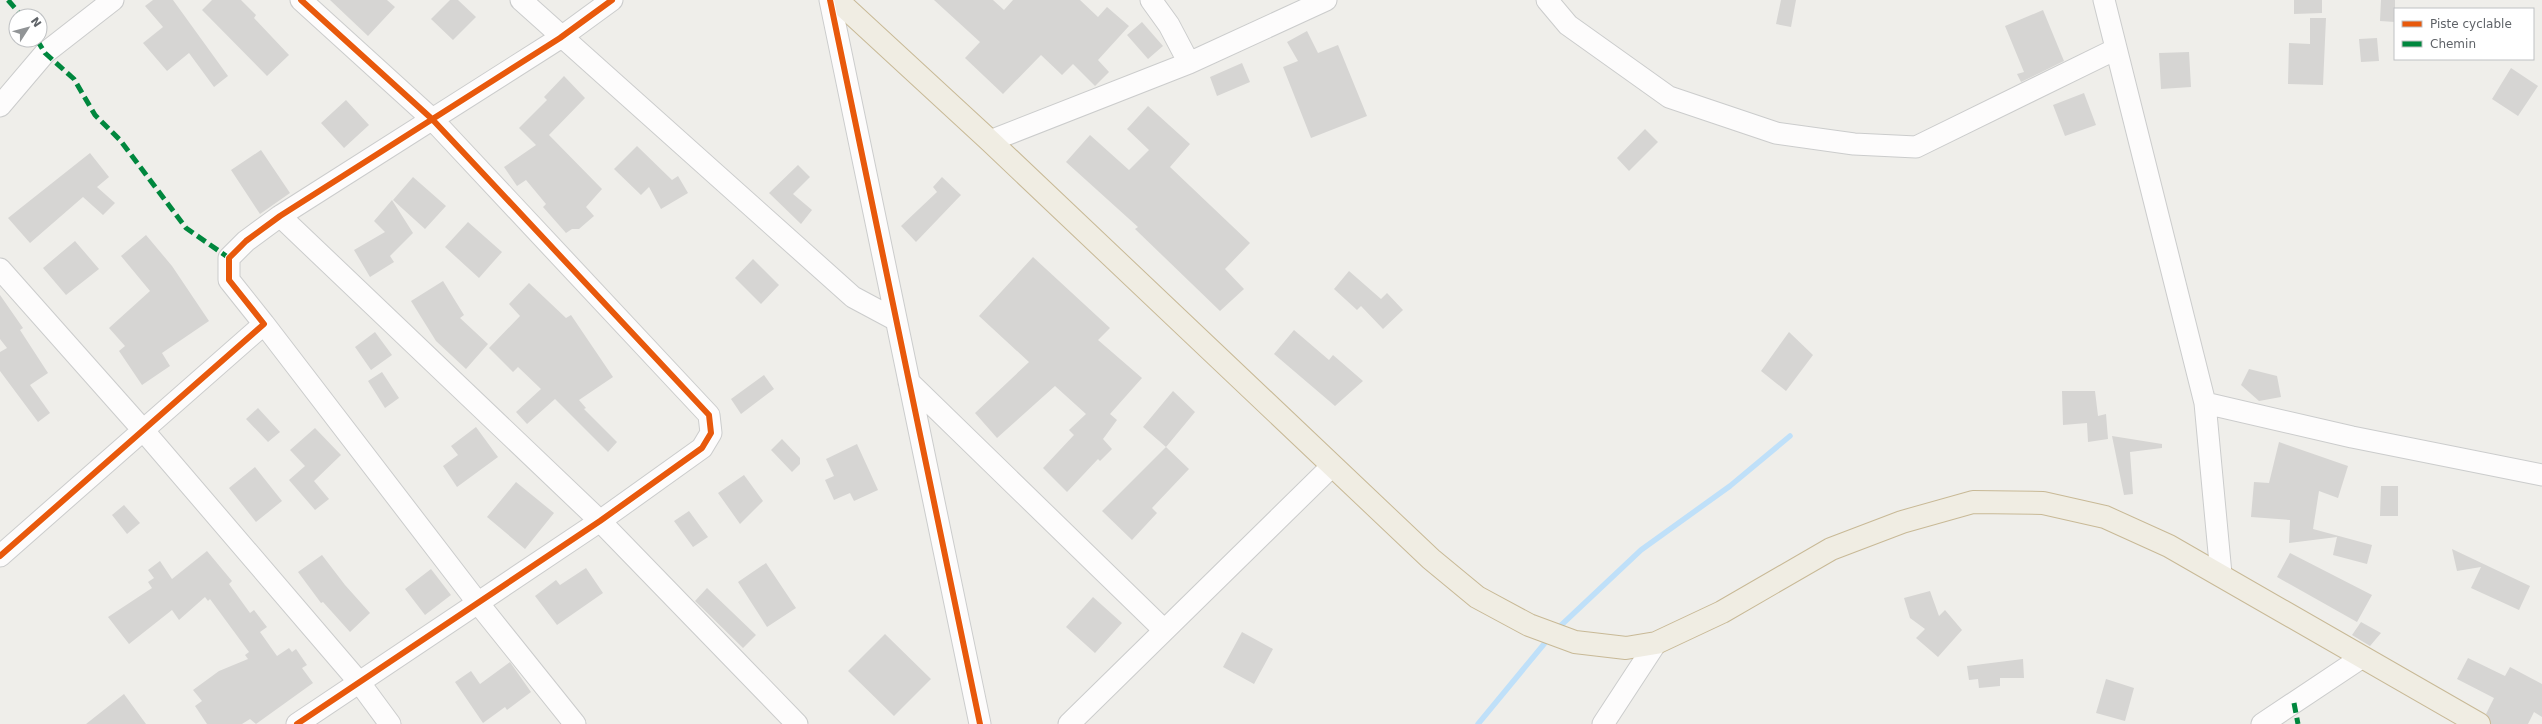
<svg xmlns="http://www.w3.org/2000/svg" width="2542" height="724" viewBox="0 0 2542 724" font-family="'DejaVu Sans',sans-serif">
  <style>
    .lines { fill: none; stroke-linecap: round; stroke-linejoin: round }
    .stream { stroke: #bfe0f9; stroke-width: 5.5 }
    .building { fill: #d6d5d3 }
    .street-casing { stroke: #cbcccc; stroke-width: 23 }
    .highway-casing { stroke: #c8b996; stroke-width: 24 }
    .street { stroke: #fdfcfc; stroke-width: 21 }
    .highway { stroke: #f0ede3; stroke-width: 22 }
    .quiet { stroke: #00873e; stroke-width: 5; stroke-dasharray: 10 5; stroke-linecap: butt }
    .cycleway-casing { stroke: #fff; stroke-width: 8 }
    .cycleway { stroke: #e8590c; stroke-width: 6 }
  </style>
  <rect width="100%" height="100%" fill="#efeeea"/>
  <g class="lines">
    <path class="stream" d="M1556,630L1641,550L1730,486L1790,436
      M1478,724L1549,638"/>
  </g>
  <path class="building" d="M153,0H173L228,76L214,87L189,53L167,71L143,43L163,27L145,6Z
    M212,0H241L256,15L254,18L289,55L267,76L202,10Z
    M330,0H387L395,7L368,36Z
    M450,0H458L476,17L453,40L431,19Z
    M934,0H993L1004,10L1013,0H1080L1098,17L1107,7L1129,26L1098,60L1109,72L1095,86L1073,64L1062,75L1041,55L1003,94L965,58L980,42Z
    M1781,0H1796L1791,27L1776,24Z
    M2294,0H2322V13L2294,14Z
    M2381,0H2395V22L2380,21Z
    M2043,10L2064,61L2021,82L2017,74L2024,72L2005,26Z
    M2310,18H2326L2323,85L2288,84L2289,43L2310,44Z
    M1142,22L1163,46L1148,59L1127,35Z
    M1307,31L1318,53L1338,45L1367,116L1311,138L1283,67L1298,61L1287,42Z
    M2377,38L2379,61L2361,62L2359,39Z
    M2189,52L2191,87L2161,89L2159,53Z
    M1242,63L1250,82L1217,96L1210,77Z
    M2511,68L2538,86L2518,116L2492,99Z
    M564,76L585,98L549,135L602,189L586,207L594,216L579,229H572L566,233L543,207L546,204L526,180L517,186L504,167L536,145L519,128L547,100L544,97Z
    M2084,93L2096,125L2065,136L2053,105Z
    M346,100L369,125L344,148L321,123Z
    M1148,106L1190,144L1170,167L1250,243L1225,269L1244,289L1220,311L1135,229L1138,227L1066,162L1090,135L1129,170L1149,150L1127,129Z
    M1645,129L1658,142L1629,171L1617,158Z
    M637,146L672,180L678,176L688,193L661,209L649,187L641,195L614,169Z
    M261,150L290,193L260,214L231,170Z
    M90,153L109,177L97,187L115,203L103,215L83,197L30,243L8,218Z
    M798,165L810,177L793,194L812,210L801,224L769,193Z
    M413,177L446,206L425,229L393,200Z
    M942,177L961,195L916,242L901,226L937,192L933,187Z
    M392,200L413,233L390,256L394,262L370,277L354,250L385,232L374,221Z
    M468,222L502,252L479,278L445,247Z
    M146,235L172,266L209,321L162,353L170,366L142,385L119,351L125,346L109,328L150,291L121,256Z
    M75,241L99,269L66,295L43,268Z
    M1033,257L1110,328L1098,340L1142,378L1110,414L1117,420L1103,439L1112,449L1100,461L1098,459L1067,492L1043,468L1074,435L1069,430L1086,414L1055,386L997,438L975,413L1029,362L979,316Z
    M753,259L779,285L761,304L735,278Z
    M1349,271L1381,299L1387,293L1403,310L1383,329L1361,306L1357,310L1334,289Z
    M443,281L464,315L460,318L488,344L466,369L436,341L411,301Z
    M529,283L566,318L571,315L613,377L579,400L586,408L584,409L617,442L608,452L555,399L527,424L516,412L541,389L518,367L513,372L489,348L520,316L509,304Z
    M0,295L23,328L20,330L48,373L30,385L50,413L38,422L0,371V352L7,348L0,339Z
    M1294,330L1329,360L1333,355L1363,381L1335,406L1274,354Z
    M375,332L392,355L371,370L355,347Z
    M1789,332L1813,355L1786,391L1761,371Z
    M2249,369L2277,376L2281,397L2259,401L2241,385Z
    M382,372L399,398L385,408L368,381Z
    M764,375L774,389L741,414L731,399Z
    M1173,391L1195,412L1166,447L1143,427Z
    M2062,391H2095L2098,416L2106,414L2108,439L2088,442L2087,423L2063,425Z
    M258,408L280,432L268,442L246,419Z
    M476,427L498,457L457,487L443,466L458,455L451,446Z
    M315,428L341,455L314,481L329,499L315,510L289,480L305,466L290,450Z
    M2112,436L2162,444V448L2130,452L2133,494L2124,495Z
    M782,439L800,458V464L792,472L771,450Z
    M2279,442L2348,466L2338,498L2319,491L2313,529L2372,545L2367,564L2333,555L2337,537L2289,543L2290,520L2251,517L2254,482L2269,483Z
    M857,444L878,490L854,501L850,493L834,500L825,480L834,476L826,459Z
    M1166,447L1189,469L1152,508L1157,513L1132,540L1102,511Z
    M255,467L282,501L256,522L229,488Z
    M744,475L763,501L740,524L718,493Z
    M516,482L554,513L525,549L487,517Z
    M2381,486H2398V516H2380Z
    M124,505L140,523L127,534L112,515Z
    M689,511L708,537L693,547L674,521Z
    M2452,549L2530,586L2519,610L2471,588L2481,567L2457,571Z
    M207,551L232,581L229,584L250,613L254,610L267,627L260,632L277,656L289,648L292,652L296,649L307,665L302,668L313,683L256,724L250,719L242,724H207L195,706L202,701L193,690L219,671L248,659L245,655L249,652L210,599L208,601L205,597L179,620L172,610L129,644L108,617L152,588L148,582L154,578L148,570L160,561L172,579Z
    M2290,553L2372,595L2357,622L2277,577Z
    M322,555L345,585L370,613L350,632L323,602L321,603L298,572Z
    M766,563L796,608L767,627L738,582Z
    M586,568L603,593L557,625L535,596L556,580L560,585Z
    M431,569L451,595L425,615L405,589Z
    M707,588L756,635L743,648L695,601Z
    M1930,591L1939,616L1945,610L1962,630L1938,657L1916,638L1925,629L1910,618L1904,598Z
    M1093,597L1122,623L1095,653L1066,627Z
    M2361,622L2381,633L2370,646L2352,635Z
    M1242,632L1273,649L1254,684L1223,667Z
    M885,634L931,679L894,716L848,671Z
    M2468,658L2505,676L2510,667L2542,684V717L2534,712L2528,724H2491L2486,714L2494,698L2457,679Z
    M2023,659L2024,678H2000V686L1979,688L1978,679L1969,680L1967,666Z
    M510,662L531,692L507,710L505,707L483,723L455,682L471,671L480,684Z
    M2106,679L2134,688L2125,721L2096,713Z
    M124,694L146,724H86Z"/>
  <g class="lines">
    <g class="street-casing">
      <path id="street" d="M521,0L853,297L896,320
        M830,0L980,724
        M1151,0L1169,25L1189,63
        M1547,0L1568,25L1669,97L1776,133L1854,144L1916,147L2116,49
        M2104,0L2205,403L2221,574
        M0,106L45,53L113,0
        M990,141L1189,63L1326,0
        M280,216L600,521L797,724
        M0,269L143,430L359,682L390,724
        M264,324L478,603L575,724
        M909,382L1164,630
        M2205,403L2352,437L2542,475
        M0,556L264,324L229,280V258L246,241L280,216L560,38L612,0
        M297,724L600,521L702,448L711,433L709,415L432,119L301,0
        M1069,724L1332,466
        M1603,724L1656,643
        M2262,724L2361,658"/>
    </g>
    <g class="highway-casing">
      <path id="highway" d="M837,0L990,141L1431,559L1477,597L1529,625L1575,642L1626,648L1656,643L1722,612L1831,549L1902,522L1973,502L2043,503L2105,517L2169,546L2479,724"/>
    </g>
    <use href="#street" class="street"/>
    <use href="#highway" class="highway"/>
    <path class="quiet" d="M8,0L22,16
      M37,40L45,53L74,79L95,115L120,140L186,228L229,258
      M2294,703L2298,724"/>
    <g class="cycleway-casing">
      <path id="cycleway" d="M830,0L980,724
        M0,556L264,324L229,280V258L246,241L280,216L560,38L612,0
        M297,724L600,521L702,448L711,433L709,415L432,119L301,0"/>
    </g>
    <use href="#cycleway" class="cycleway"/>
  </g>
  <rect x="2394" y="8" width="140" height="52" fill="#ffffff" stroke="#bfc1c3"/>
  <rect x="2402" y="21" width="20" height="6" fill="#e8590c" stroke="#bfc1c3"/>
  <text x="2430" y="28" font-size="12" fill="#5f6368">Piste cyclable</text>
  <rect x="2402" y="41" width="20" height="6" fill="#00873e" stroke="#bfc1c3"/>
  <text x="2430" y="48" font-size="12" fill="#5f6368">Chemin</text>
  <g transform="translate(28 28) rotate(54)"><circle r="19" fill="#ffffff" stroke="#bfc1c3"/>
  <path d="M0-3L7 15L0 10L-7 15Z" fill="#919496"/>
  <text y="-6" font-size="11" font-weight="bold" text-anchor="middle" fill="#5f6368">N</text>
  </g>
</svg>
